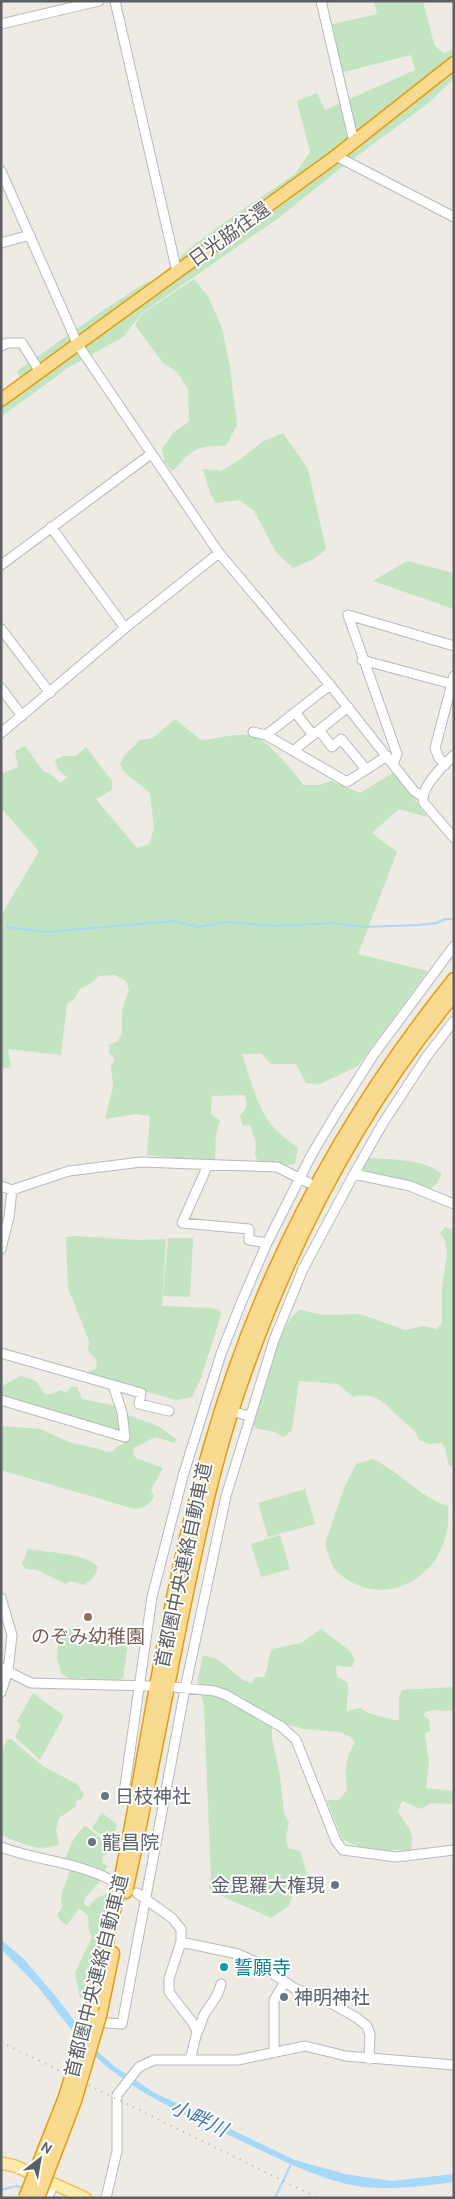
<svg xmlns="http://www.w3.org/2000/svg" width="455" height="2199" viewBox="0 0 455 2199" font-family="Cabin,'Noto Sans JP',sans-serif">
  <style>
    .green { fill: #c2e4c1 }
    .water { fill: #a6d8fb }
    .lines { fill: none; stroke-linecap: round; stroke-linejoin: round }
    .stream { stroke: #a6d8fb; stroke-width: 2 }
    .minor-casing { stroke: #b6b9bd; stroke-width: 11 }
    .major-casing { stroke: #ebc05f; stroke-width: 14 }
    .highway-casing { stroke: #e69b0b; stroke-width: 15 }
    .minor { stroke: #fff; stroke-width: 9 }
    .major { stroke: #fbecab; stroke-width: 11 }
    .highway { stroke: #f8da90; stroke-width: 12 }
    .rail { stroke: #b2b3b3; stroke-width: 2; stroke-dasharray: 1 6; stroke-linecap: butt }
    .highway-bridge-casing { stroke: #e69b0b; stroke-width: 15; stroke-linecap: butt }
    .highway-bridge { stroke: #f8da90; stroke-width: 12 }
    .education-dot { fill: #8d6e63; stroke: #fff; stroke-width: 2 }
    .worship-dot { fill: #6b7280; stroke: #fff; stroke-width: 2 }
    .culture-dot { fill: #0f9aa8; stroke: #fff; stroke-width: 2 }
    .labels { text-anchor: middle; stroke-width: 4; stroke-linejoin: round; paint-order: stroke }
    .street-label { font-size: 19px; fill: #5b5f63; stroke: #fff }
    .education-label { font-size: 19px; fill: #785e54; stroke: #fff }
    .worship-label { font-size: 19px; fill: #5b616d; stroke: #fff; text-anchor: start }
    .culture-label { font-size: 19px; fill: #0d838f; stroke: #fff; text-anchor: start }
    .water-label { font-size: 20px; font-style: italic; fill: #4379ac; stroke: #fff }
  </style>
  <rect width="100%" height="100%" fill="#edebe3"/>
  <path class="green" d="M374,1H423L434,44L444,54L454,47V79L427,104L337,171L280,217L142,313L123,337L69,367L1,417V398L23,382L17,371L95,316L145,283L158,279L190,248L232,217L295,174L310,152L297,101L317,93L325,110L415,70L411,55L340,73L329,25L377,14Z
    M194,279L208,296L222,328L230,367L237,425L226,446C194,446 194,448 173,471L165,463L162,449L174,432L189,421L188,389L177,372L163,363L135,325L142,314Z
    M283,433L308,469L326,549L314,559L293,568L276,552L254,511L240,500L216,503L210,493L203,469L221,471L242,458L263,441Z
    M407,561L454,573V609L373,581Z
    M175,719L201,740C217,739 237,732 253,736C268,740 294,772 303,785H318L331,781L360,793L396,771L427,817L399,809L372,833L397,852L358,954L428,971L358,1066L320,1084L306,1083L296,1064H271L262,1054H242C250,1078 258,1112 276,1130C283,1137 291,1142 298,1148L295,1164L274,1167L259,1164L255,1155L256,1143L250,1125L243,1126L240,1116L247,1106L245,1095L212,1096L211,1114L220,1121L216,1134L215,1159L209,1162L147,1155L150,1116L137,1114L105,1119L113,1087L111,1066L114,1061L113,1056L109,1053V1045L118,1041L122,1033V1010L129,990L126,981L115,975L99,976L90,984L80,989L74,999L67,1004L61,1055L8,1049L11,1067L3,1069L1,1066V916L39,851L1,808V774L18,767L15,751L25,746L43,771L50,774L61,783L67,777L58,770L55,760L63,756H76L86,747L112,781V790L96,799L137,848L149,844L154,828L150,793L123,771L120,764L125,755L140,740L153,738Z
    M368,1158C392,1160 423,1158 442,1174L437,1183L431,1189L366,1174L362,1171Z
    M445,1227L450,1229L454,1227V1466H449L445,1448L442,1443L429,1444L419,1440C414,1427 410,1428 401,1419C386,1405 376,1391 353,1397L338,1384L299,1381L292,1430L284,1437L274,1432L255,1428L253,1422C261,1397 278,1322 300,1310L324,1315L360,1314L405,1330L424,1326L437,1329L442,1323V1288L447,1254L445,1240L440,1233Z
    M75,1236L138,1240L166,1239L162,1306L211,1308L220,1310L221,1315L201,1378L192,1397L176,1400L91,1376L89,1371L96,1369L97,1361L88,1350L89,1341L68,1288L66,1237Z
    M168,1238H193L190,1297L163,1296Z
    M21,1376L36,1381L45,1394H52L61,1390L66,1393L71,1387H77L82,1399L117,1406L125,1414L158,1426L176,1439L175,1443L155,1437L134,1448L133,1454L136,1458L163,1468L151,1490L154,1496C151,1505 141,1510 131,1508L1,1470V1426L40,1429L71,1443L100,1449L106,1452L114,1451L117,1446L124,1444L119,1438H111L104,1433L100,1435L2,1399V1386Z
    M373,1459C401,1472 419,1497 448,1506C455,1572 387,1616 337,1572C331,1567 328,1552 325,1544L344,1488L356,1464Z
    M305,1489L315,1524L268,1537L258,1503Z
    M280,1535L290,1569L261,1577L251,1544Z
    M28,1549C48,1553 84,1552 98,1567C95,1576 91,1581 83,1585L71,1581L66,1584L37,1570L26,1569L22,1564Z
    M63,1627L90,1633L102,1632L112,1639L120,1640L128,1644L123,1678C114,1684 93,1680 84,1678C79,1677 77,1680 72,1680L62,1674L57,1660L59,1628Z
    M321,1629L349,1650L355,1659L352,1667L336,1666L337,1677L347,1682C350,1691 346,1701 347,1711L360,1708C367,1714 391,1720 399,1720V1697L402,1690L454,1687V1710C444,1712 433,1708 425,1712L424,1716L429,1719L430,1731L425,1734L429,1762L426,1788L454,1791V1804L431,1803L421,1809L402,1801L398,1811C407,1829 415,1827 411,1850H378L359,1847L342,1839L327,1800H339L347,1790C345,1774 345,1757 355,1743L351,1737L340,1732L304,1729L285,1724L272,1725V1738L280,1775L284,1813L289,1823L286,1837L288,1848L300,1851L309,1880L300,1891L292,1897L289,1906L271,1918L217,1894L209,1888L211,1879L204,1707L198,1679L203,1656C225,1656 232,1678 252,1683L255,1677H264C269,1668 267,1660 272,1649L301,1643Z
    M33,1693L64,1716L40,1760L15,1737L21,1725L17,1721Z
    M11,1739L44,1767L77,1784L84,1794L81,1799L76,1801V1806L59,1818L56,1830L59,1844C39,1854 20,1842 1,1835V1752L7,1740Z
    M102,1813L117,1824L111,1842L92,1828Z
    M86,1826L111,1846L103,1857L102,1863L108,1866L104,1871L94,1866L65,1859L72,1842L83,1827Z
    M71,1868L99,1876L100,1881L85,1898L84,1904L89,1907L93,1901L107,1893L109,1898C107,1923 99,1950 92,1974C89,1983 89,1991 84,1999L80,1998L75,1973L92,1937L89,1931L88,1916L79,1908L67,1925L61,1921L57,1915L62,1907L61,1896Z"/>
  <path class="water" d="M1,1940L23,1958L57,1998L98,2052L114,2066L155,2093L295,2160L345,2174L391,2181L454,2174V2182C424,2186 393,2190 363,2187C320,2181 278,2158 239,2140C189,2116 137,2095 96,2057C74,2036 57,2010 38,1987C26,1974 13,1961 1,1949Z"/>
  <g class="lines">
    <path class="stream" d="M7,927L47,932L174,921L198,927L226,922L274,926L335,923L362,927L419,925L437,923L445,919H454
      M1,2190L16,2186L23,2188
      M52,2196L59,2198
      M275,2198L292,2162"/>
    <g class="minor-casing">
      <path id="minor" d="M115,1L177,272
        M321,1L354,142
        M1,24L99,1
        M336,156L454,217
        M1,171L78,345L219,553L330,685L414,791L422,796
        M1,243L30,235
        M1,346L7,343H22L40,372
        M51,527L125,628
        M1,565L151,454
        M348,615L397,754L393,764
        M348,615L454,646
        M1,629L50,693
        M362,660L452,684
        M1,688L22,716
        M295,712L313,735
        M319,730L332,747L341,739L366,769
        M253,732L266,735L347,782L387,756
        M1,733L125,628L219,553
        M266,735L330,685
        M293,751L348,707
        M454,755C444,765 418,789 424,803L454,838
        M445,765L439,758L435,748L454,676
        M208,1165L182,1223L249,1229V1240L267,1243
        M354,1174L410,1186L454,1204
        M1,1186L12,1190L69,1171L141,1162L277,1167L309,1183
        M1,1249L9,1217L12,1190
        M1,1353L113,1385L122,1412L125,1437L1,1400
        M113,1385L141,1393L139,1404L169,1411
        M238,1413L250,1416
        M1,1598L12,1635L8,1671L1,1692
        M1,1668L31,1683L150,1686
        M174,1687L215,1691L226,1695L282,1727L296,1740L336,1841L343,1850L396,1857L454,1850
        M131,1794L124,1793L152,1597L183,1476L221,1354L241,1303L267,1243L312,1154L337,1112L374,1054L454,946
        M153,1799L164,1801
        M1,1847C38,1861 78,1862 113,1881
        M137,1893L172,1918L181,1929V1942L238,1954L254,1961L294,1988L329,2002L357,2018L367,2026L370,2034L369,2059
        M181,1942L169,1979V1992L193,2023L197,2032L190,2060
        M106,2023L122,2024L185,1689L226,1496L274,1340L303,1269L354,1174L383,1123L427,1056L454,1021
        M197,2032C202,2026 201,2019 205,2013C212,2002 218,1997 221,1984
        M274,2053V2000L285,1982
        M47,2198L54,2183
        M106,2198L117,2151V2095L139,2067L154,2060H238L305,2046L346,2056L454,2065"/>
    </g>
    <g class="major-casing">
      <path id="major" d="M1,2163L15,2166L85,2198"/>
    </g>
    <g class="highway-casing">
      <path id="highway" d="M1,400L336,156L454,63
        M126,1892C147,1796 165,1699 185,1602C200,1530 215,1459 239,1390C288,1247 358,1111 454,995
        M93,2005C108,1940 122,1875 134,1810C156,1688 175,1565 210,1447C259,1275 342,1118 454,979
        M100,2016L113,1953"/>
    </g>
    <use href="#minor" class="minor"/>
    <use href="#major" class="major"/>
    <use href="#highway" class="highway"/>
    <path class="rail" d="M1,2042L318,2198"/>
    <g class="highway-bridge-casing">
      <path id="highway-bridge" d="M25,2198L65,2097L93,2005
        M38,2198L75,2101L100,2016"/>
    </g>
    <use href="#highway-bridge" class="highway-bridge"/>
  </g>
  <circle class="education-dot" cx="88" cy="1617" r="5"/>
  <g class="worship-dot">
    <circle cx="105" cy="1796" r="5"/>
    <circle cx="92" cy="1842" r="5"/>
    <circle cx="335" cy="1885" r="5"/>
    <circle cx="284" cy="1997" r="5"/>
  </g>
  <circle class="culture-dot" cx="224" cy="1967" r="5"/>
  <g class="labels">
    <g class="street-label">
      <text transform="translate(229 234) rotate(-36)" y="7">日光脇往還</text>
      <text transform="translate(183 1565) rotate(-78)" y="7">首都圏中央連絡自動車道</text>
      <text transform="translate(96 1976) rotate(-76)" y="7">首都圏中央連絡自動車道</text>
    </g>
    <g class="education-label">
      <text x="88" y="1643">のぞみ幼稚園</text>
    </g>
    <g class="worship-label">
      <text x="115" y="1803">日枝神社</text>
      <text x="102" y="1849">龍昌院</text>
      <text x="325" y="1892" text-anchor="end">金毘羅大権現</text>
      <text x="294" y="2004">神明神社</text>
    </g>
    <g class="culture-label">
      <text x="234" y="1974">誓願寺</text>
    </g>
    <g class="water-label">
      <text transform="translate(199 2118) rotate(25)" y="7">小畔川</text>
    </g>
  </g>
  <rect width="455" height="2199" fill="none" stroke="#5b5f63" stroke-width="5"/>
  <g transform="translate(40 2159) rotate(31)" stroke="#ffffff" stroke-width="4" paint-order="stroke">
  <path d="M0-4L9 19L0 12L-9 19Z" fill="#5b5f63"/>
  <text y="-8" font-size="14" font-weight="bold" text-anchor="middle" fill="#5b5f63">N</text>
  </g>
</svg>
